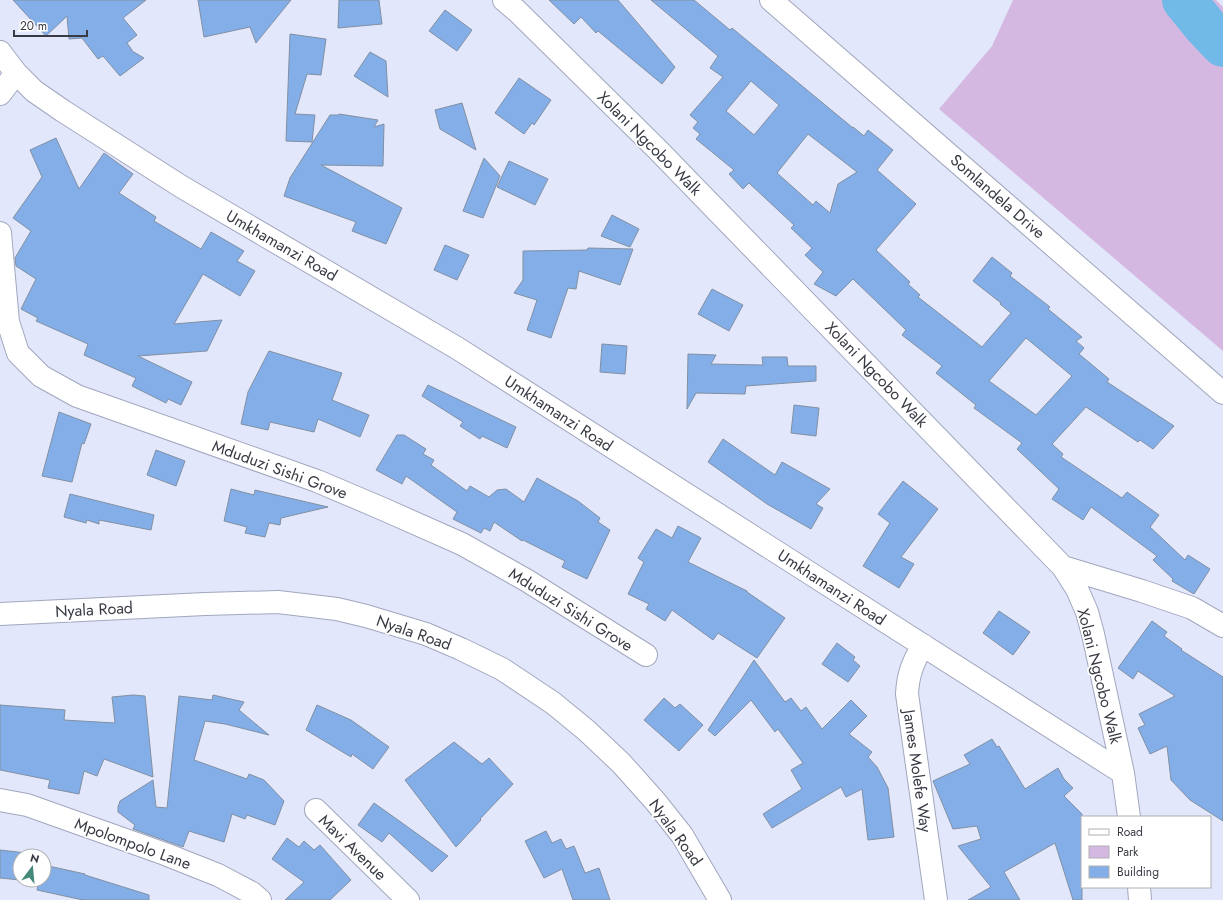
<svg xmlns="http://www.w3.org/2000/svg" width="1223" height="900" viewBox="0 0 1223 900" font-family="Jost,sans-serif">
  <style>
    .green { fill: #d4b8e2 }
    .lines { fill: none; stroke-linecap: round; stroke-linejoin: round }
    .river { stroke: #71b9e6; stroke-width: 44 }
    .building { fill: #83aee8; stroke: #8190a3; fill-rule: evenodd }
    .minor-casing { stroke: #a1a7be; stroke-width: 24 }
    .tertiary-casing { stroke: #a1a7be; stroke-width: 24 }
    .minor { stroke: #fff; stroke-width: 22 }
    .tertiary { stroke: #fff; stroke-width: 22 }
    .labels { text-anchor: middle; stroke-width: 3.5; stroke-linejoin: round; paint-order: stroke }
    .street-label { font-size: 16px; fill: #383a44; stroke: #fff }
  </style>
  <rect width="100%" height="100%" fill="#e3e7fb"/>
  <path class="green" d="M1013,0H1216L1223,7V351L939,109L992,46Z"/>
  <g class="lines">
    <path class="river" d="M1184,0L1206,27L1223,45"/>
  </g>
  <path class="building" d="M13,0H146L123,18L137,35L127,43L132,50V51L144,58L120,76L103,56L98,59L82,38L69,39L67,16L46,36Z
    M198,0H291L256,43L250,27L204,37Z
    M339,0H379L382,24L338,28Z
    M549,0H618L675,67L662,84L598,31L596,33L581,17L574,24Z
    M651,0H694L730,30L732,28L853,128V127L864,136L868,130L893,150L877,170L916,204L876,250L910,282L908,284L920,295L918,297L982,347L1011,313L1000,304L1001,303L973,281L992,257L1012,273L1010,276L1050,307L1048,309L1082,337L1076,341L1084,348L1079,354L1109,379L1107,382L1174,426L1153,449L1140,440L1138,442L1086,407L1052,444L1063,454L1061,457L1122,498L1127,492L1159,515L1150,527L1185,560L1188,555L1210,569L1194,594L1172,581L1173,579L1153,560L1157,556L1091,507L1083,520L1052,499L1059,489L1017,449L1022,443L974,408L976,405L936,373L942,366L902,335L906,330L853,279L836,296L814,284L823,272L805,255L812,248L791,228L794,225L749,183L743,189L729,174L734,170L696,139L700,134L693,128L698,122L690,115L723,77L710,68L718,56ZM751,81L779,105L754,135L726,111ZM808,134L857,172L838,184L830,213L816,201L813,205L777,173ZM1026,338L1072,376L1036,415L989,381Z
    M445,10L472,30L457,51L429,31Z
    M290,34L326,39L321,75L307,74L295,114L315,115L312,142L286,141Z
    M370,52L386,61L388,97L354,76Z
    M519,78L551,100L534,125L532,123L524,134L495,113Z
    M462,103L476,150L440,129L435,110Z
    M339,114L378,120L374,127L384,124L383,166L321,165L402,208L386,244L352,231L356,222L284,196L290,178L330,115H339Z
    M56,138L79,189L104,153L133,174L119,193L156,217L154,221L201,249L211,232L244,251L237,261L255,271L240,296L203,274L174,324L222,320L207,351L138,356L192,382L181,405L168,399L166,403L132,386L136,378L84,355L88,344L36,321L38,318L21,309L36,279L16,266L15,258L31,231L13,218L42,177L30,150Z
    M484,158L500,176L483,218L463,211Z
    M509,161L548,179L535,205L497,187Z
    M612,215L639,229L630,247L601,236Z
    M445,245L469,255L457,280L434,270Z
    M588,248L633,249L620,285L579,271L576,289L568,288L551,338L527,330L537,300L514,293L523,280V251L587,250Z
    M712,289L743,305L729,331L698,314Z
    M602,344L627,346L625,374L600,372Z
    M269,351L342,373L332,400L369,415L360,437L318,419L314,432L270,422L268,430L241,424L248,392Z
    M688,354L716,355L711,364L763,365L762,357H787L788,366H816V381L746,386L745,394L696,393L687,409Z
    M428,385L516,427L507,448L482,436L480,439L460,426L463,422L422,396Z
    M794,405L819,408L816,436L791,433Z
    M59,412L91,424L84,444L82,443L72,482L42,476Z
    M397,435H404L426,449L423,454L434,460L431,465L467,491L470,486L489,497L497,490L506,489L524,502L537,478L578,501L600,518L598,522L610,530L587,579L562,567L565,561L523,540L522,541L494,522L490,531L484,528L481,533L453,519L457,512L406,476L402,484L376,470Z
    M723,439L775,475L782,462L830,489L816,504L823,508L811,529L767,504L708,462Z
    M156,450L185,461L176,486L147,475Z
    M903,481L938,509L901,557L914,564L899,588L863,566L890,523L878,514Z
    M231,489L254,495L255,490L328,507L281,518L280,525L269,523L265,537L245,533L247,527L224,521Z
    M70,494L154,515L151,530L99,520V524L87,520L86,523L64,517Z
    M678,526L701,538L688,562L747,591V592L785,618L757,658L718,633L713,640L672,610L665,621L646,609L649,604L628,594L644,562L638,558L656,529L672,538Z
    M999,611L1030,632L1013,655L983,633Z
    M1152,621L1167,632L1164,636L1182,649L1181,650L1223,677V821L1190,800L1171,780L1167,746L1150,754L1138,728L1145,725L1139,714L1175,696L1138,671L1133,679L1118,668Z
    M837,643L855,657L853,660L860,666L848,682L822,664Z
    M754,660L785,702L791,698L801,711L806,707L822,729L851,700L867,716L849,734L872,752L868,757L877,767L888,788L894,837L868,840L862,789L846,797L841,787L772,828L763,814L802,789L791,770L803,763L778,729L775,732L751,700L715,736L708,730Z
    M133,695L145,696L153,777L104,759L97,776L84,771L79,794L48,788L50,780L0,770V705L65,710L64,720L115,723L112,697Z
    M213,695L244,702L239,710L269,735L225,724L205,721L194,760L247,779L249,774L264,780L284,801L275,825L247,815L245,819L232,814L224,842L189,831L183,847L133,829L135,825L118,812V807L120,801L153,780L156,807L167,808L179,696L212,700Z
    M664,698L675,708L680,704L703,725L679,751L644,720Z
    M317,705L351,720L389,747L373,769L352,754L351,757L306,730Z
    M992,739L997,747L999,746L1025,789L1058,768L1064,779L1073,788L1064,796L1082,814V900H1073L1055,843L1004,872L1020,900H968L991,887L958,846L981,839L977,826L953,829L933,781L970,764L964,755Z
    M454,742L482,764L489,758L513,784L480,819L481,820L456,847L405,780Z
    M374,803L398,820L448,856L432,872L389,833L382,842L358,825Z
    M546,831L552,843L561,839L566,849L574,846L585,873L599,868L610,900H573L562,869L544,878L525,841Z
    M287,838L299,847L304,841L314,850L320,845L351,880L330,900H285L304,882L272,859Z
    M0,850L35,854V856H20V880L0,878Z
    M44,865L85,874V875L149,895V900H83L37,890L39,881L25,880H44Z"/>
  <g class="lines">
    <g class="minor-casing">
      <path id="minor" d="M504,0L517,11L657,149L1063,567L1077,589L1087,612L1093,634L1123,773L1129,817
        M771,0L1223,393
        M0,52L16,73L34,91L63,111L182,187L457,348L1123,773
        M0,94L16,73
        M0,233L8,322L18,353L41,376L77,396L317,481L383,509L462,544L526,580L646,655
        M1063,567L1142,591L1192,608L1223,626
        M923,645C913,662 908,674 907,694L936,900
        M0,800L27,805L165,854L218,875L252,893L260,900
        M316,810L408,900
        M1139,887L1140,900"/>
    </g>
    <g class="tertiary-casing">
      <path id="tertiary" d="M0,614L205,604L278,602L337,609L366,616L426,634L461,649L502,669L553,703L586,730L621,763L655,801L682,835L720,900"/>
    </g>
    <use href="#minor" class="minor"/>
    <use href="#tertiary" class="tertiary"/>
  </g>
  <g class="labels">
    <g class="street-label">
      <text transform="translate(650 143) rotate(45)" y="6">Xolani Ngcobo Walk</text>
      <text transform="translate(998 196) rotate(41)" y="6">Somlandela Drive</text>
      <text transform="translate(282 245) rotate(30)" y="6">Umkhamanzi Road</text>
      <text transform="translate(877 374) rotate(46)" y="6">Xolani Ngcobo Walk</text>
      <text transform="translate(559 413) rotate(33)" y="6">Umkhamanzi Road</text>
      <text transform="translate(280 469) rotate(20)" y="6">Mduduzi Sishi Grove</text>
      <text transform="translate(832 587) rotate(33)" y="6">Umkhamanzi Road</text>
      <text transform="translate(94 609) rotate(-3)" y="6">Nyala Road</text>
      <text transform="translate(571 609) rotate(32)" y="6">Mduduzi Sishi Grove</text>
      <text transform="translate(414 632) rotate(19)" y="6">Nyala Road</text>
      <text transform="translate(1100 676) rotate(76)" y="6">Xolani Ngcobo Walk</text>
      <text transform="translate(918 771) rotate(82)" y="6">James Molefe Way</text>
      <text transform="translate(676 832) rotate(54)" y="6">Nyala Road</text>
      <text transform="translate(133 843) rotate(20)" y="6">Mpolompolo Lane</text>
      <text transform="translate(353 847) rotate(44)" y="6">Mavi Avenue</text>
    </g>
  </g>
  <rect x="1081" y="816" width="130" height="72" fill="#ffffff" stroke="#afb0b4"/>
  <rect x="1089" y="829" width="20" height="6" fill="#ffffff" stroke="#afb0b4"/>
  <text x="1117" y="836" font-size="12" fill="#383a44">Road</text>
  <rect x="1089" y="846" width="20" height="12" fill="#d4b8e2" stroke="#afb0b4"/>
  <text x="1117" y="856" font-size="12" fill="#383a44">Park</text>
  <rect x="1089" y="866" width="20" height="12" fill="#83aee8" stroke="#afb0b4"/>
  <text x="1117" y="876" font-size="12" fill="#383a44">Building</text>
  <g transform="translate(32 868) rotate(16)"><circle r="19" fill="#ffffff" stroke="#afb0b4"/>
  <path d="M0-3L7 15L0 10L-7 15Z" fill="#45897b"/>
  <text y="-6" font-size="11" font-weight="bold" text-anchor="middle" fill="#383a44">N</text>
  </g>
  <path d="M14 30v6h73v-6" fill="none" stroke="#383a44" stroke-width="2"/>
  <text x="20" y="30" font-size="12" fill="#383a44" stroke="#ffffff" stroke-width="3" paint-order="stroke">20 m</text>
</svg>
